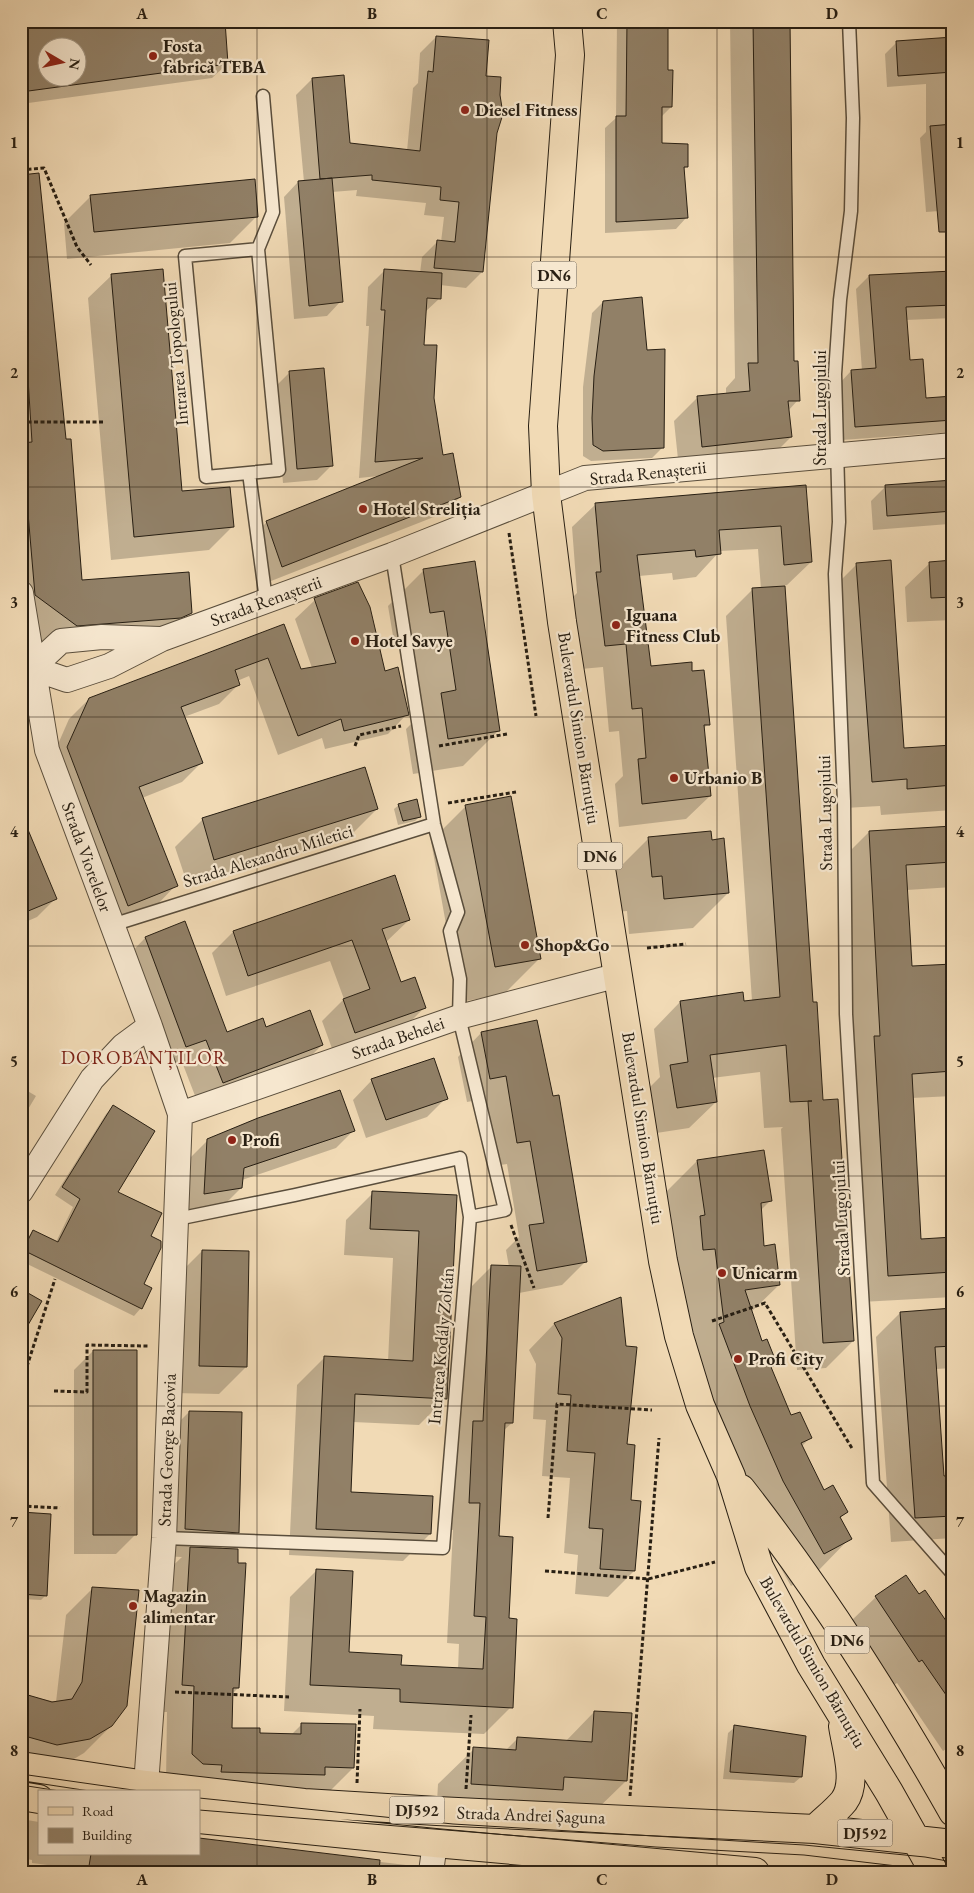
<svg xmlns="http://www.w3.org/2000/svg" width="974" height="1893" viewBox="0 0 974 1893" font-family="'EB Garamond',serif">
  <style>
    .shadow { fill: #0003; fill-rule: evenodd }
    .building { fill: #918067; stroke: #281f13; fill-rule: evenodd }
    .lines { fill: none; stroke-linecap: round; stroke-linejoin: round }
    .service-casing { stroke: #5a4e3c; stroke-width: 15 }
    .minor-casing { stroke: #5a4e3c; stroke-width: 26 }
    .primary-casing { stroke: #281f13; stroke-width: 30 }
    .path { stroke: #281f13; stroke-width: 3; stroke-dasharray: 4 2.5; stroke-linecap: butt }
    .service { stroke: #f6e7cf; stroke-width: 12 }
    .minor { stroke: #f6e7cf; stroke-width: 24 }
    .primary { stroke: #f1dab5; stroke-width: 28 }
    .tram { stroke: #281f13; stroke-width: 1 }
    .grid { fill: none; stroke: #281f13; stroke-width: 1; stroke-opacity: 0.55 }
    .poi-dot { fill: #8f2418; stroke: #f6e7cf; stroke-width: 2 }
    .labels { text-anchor: middle; stroke-width: 4.5; stroke-linejoin: round; paint-order: stroke }
    .shield { fill: #f6e7cf; stroke: #665b4b; stroke-width: 1 }
    .shield-label { font-size: 16px; font-weight: bold; fill: #281f13 }
    .poi-label { font-size: 18px; font-weight: bold; fill: #281f13; stroke: #f6e7cf; text-anchor: start }
    .street-label { font-size: 18px; fill: #281f13; stroke: #f6e7cf }
    .neighbourhood-label { font-size: 19px; letter-spacing: 1px; fill: #7a1f14; stroke: #f6e7cf }
    .neatline { fill: none; stroke: #281f13; stroke-width: 2 }
    .grid-label { font-size: 16px; text-anchor: middle; font-weight: bold; fill: #281f13 }
  </style>
  <rect width="100%" height="100%" fill="#f1dab5"/>
  <filter id="stains"><feTurbulence type="fractalNoise" baseFrequency=".004" numOctaves="4"/><feColorMatrix values="0 0 0 0 .2 0 0 0 0 .09 0 0 0 0 .02 0 0 0 .5 -.17"/></filter>
  <radialGradient id="worn" r=".72"><stop offset=".6" stop-color="#630" stop-opacity="0"/><stop offset="1" stop-color="#630" stop-opacity=".3"/></radialGradient>
  <path class="shadow" d="M21,21L227,64L212,78L21,104ZM48,48H78V78H48Z
    M617,21H666V72L671,107L661,117L660,145L687,166L683,170L686,218L676,229L605,233V128L616,118Z
    M730,21H788L793,362L798,400L788,411L791,437L768,460L679,469L674,421L697,398L726,395V388L735,378Z
    M950,21H953V210L926,212L920,138L926,132V84L887,87L885,54L896,43L951,39Z
    M436,37L485,77L496,133L482,272L466,288L440,285V298L424,313L422,346L442,456L460,497L444,513L266,583L250,538L267,522L379,476L359,478L369,326H366L368,287L384,271L420,273L422,257L438,241L441,242L444,217L424,215L426,203L356,196L357,190L332,192L341,301L327,316L294,319L284,197L298,182H304L296,95L312,79L349,144L407,151L413,88L418,83L420,53Z
    M21,176L81,582L191,613L165,639L50,651L21,630Z
    M91,196L257,216L230,243L67,259L64,223Z
    M953,272V318L906,320L909,362L924,399L953,397V432L842,440L838,385L851,371H862L856,289L869,276Z
    M112,275L181,493L232,527L209,550L111,560L88,298Z
    M603,302L646,351L663,447L652,458L591,461L583,456V387L592,313Z
    M290,372L332,465L317,480L283,483L275,387Z
    M953,482V520L949,524L873,530L871,501L885,487Z
    M805,487L811,562L787,585L784,586L812,1004L822,1101L853,1341L826,1368L797,1370L781,1129L783,1127L764,1128L760,1072L712,1078L716,1102L689,1128L650,1134L644,1093L660,1077L654,1029L680,1002L752,1001L726,616L753,589H761L758,549L720,551L696,577L673,580L672,573L639,576L650,667L691,672L708,724L703,729L710,796L686,819L619,827L615,784L623,776L619,731L609,732L603,667L581,669L573,597L577,593L572,527L596,504Z
    M474,562L499,730L463,766L413,774L406,729L420,715L409,646L395,648L388,606L423,571Z
    M953,562V620L907,622L905,587L930,563Z
    M857,564L903,750L953,746V810L881,815L880,806L845,808L830,591Z
    M315,600L384,672L407,714L388,734L325,749L322,738L278,755L249,676L237,681L239,684L219,704L184,717L201,763L182,782L142,798L176,885L157,905L109,924L48,767L69,719L89,699L284,626L301,670L312,668L295,619Z
    M364,769L377,809L350,836L188,886L175,847L202,820Z
    M399,805L420,816L415,821L398,825L394,809Z
    M466,806L540,958L504,994L460,1002L431,841Z
    M21,816L56,898L37,917L21,924Z
    M953,827V887L907,890L911,968L953,965V1096L912,1098L920,1240L953,1238V1297L861,1302L842,859L869,832Z
    M649,838L728,893L693,928L629,934L627,911L617,912L613,874Z
    M409,920L386,942L400,984L425,1007L403,1029L334,1054L322,1021L344,999L330,961L226,996L212,953L233,932Z
    M185,923L226,1033L322,1045L298,1069L199,1106L182,1062L162,1070L122,962L145,938Z
    M536,1022L585,1262L562,1285L519,1293L512,1423L503,1431L498,1538L507,1620L511,1707L484,1734L373,1729L374,1716L284,1711L290,1597L317,1570L347,1653L400,1666L458,1669L459,1644L447,1643L453,1530L443,1529L465,1293L492,1266L509,1267L506,1250L519,1237L507,1164L494,1166L483,1099L467,1102L458,1057L481,1033Z
    M372,1080L446,1098L427,1117L366,1138L353,1100Z
    M21,1087L36,1096L21,1121Z
    M113,1107L116,1192L149,1237L141,1308L134,1316L21,1261V1247L33,1231L56,1242L73,1207L55,1195L106,1114Z
    M354,1130L336,1148L242,1180L241,1188L223,1206L187,1211L190,1158L208,1140Z
    M697,1161L770,1201L760,1211L763,1247L779,1285L751,1312L762,1342L776,1364L770,1369L790,1417L810,1438L801,1447L824,1492L847,1512L839,1519L850,1538L817,1572L791,1586L750,1514L691,1354L682,1281L670,1282L664,1194Z
    M373,1193L456,1197L446,1398L419,1425L353,1422L350,1493L430,1534L403,1561L289,1555L297,1385L324,1358L388,1361L393,1258L344,1255L346,1220Z
    M202,1251L246,1367L219,1394L173,1393L175,1278Z
    M620,1299L625,1347V1445L634,1571L608,1597L575,1594L578,1555L564,1553L570,1478L542,1476L546,1420L533,1419L536,1364L529,1350L554,1324Z
    M953,1310V1368L936,1369L943,1477H953V1538L891,1542L876,1337L900,1313Z
    M93,1351L135,1535L116,1554H74V1370Z
    M189,1412L238,1532L220,1549L238,1688L232,1694L231,1729L259,1734L291,1735L302,1724L353,1768L326,1795L166,1782L167,1712H156L163,1575L182,1557L159,1556L162,1439Z
    M21,1514L46,1595L41,1600L21,1599Z
    M93,1588L112,1725L84,1753L62,1766L21,1769V1694L56,1702L66,1615Z
    M919,1595L953,1638V1759L946,1749L943,1751L897,1683L894,1685L851,1621L876,1597Z
    M594,1712L626,1781L590,1816L436,1819L438,1784L474,1749L505,1751L518,1738L565,1742Z
    M735,1727L801,1777L794,1783L723,1779L728,1733Z
    M21,1819L39,1822V1854H199V1840L406,1865L405,1872H77L78,1869L32,1863V1860L21,1858Z"/>
  <path class="building" d="M21,21H225L228,64L21,92ZM48,48H78V78H48Z
    M627,21H668V70H673L672,107H662V143L688,144V167H684L688,218L616,222V116H626Z
    M753,21H790L794,361H798L800,401H788L792,437L702,447L697,396L750,391L748,363H758Z
    M436,36L489,40L486,76L501,77L500,95L503,114L497,133L483,272L434,268L437,240L455,242L459,202L440,200L441,187L372,180V175L320,179L312,78L344,75L350,143L420,151L428,71L433,72Z
    M953,37V72L898,76L896,41Z
    M953,124V232H939L930,126Z
    M39,173L66,439H71L82,580L189,572L192,613L181,618L77,626L35,595L22,443L32,442L27,363H21V175Z
    M332,178L343,302L309,306L298,181Z
    M255,179L258,217L94,232L90,195Z
    M163,269L182,491L230,487L234,527L134,537L111,274Z
    M384,269L442,273L441,299L427,298L424,345H437L434,398L443,455L453,453L461,497L282,567L266,521L423,458L375,462L385,310H381Z
    M953,271V305L906,307L910,360L923,359L926,398L953,396V420L855,427L851,370L876,368L869,275Z
    M642,297L647,350L665,349L664,448L603,451L593,445L592,418L594,376L603,301Z
    M324,368L333,466L297,469L289,371Z
    M953,480V511L887,516L885,485Z
    M806,485L812,562L784,565L781,526L719,530L721,554L696,557L695,550L637,555L651,666L692,662V671L704,670L710,725H704L711,796L642,804L638,759L646,758L642,708L632,709L626,644L605,646L596,572H601L595,503Z
    M891,560L904,748L953,745V785L907,789V779L872,782L856,563Z
    M953,560V597L931,598L929,562Z
    M475,561L500,731L448,739L441,693L456,690L444,611L430,613L423,569Z
    M358,582L370,607L385,671L398,667L409,715L344,731L341,719L298,736L268,658L235,670L240,685L181,707L203,763L139,787L178,886L128,906L67,747L89,698L284,624L301,669L336,663L314,598Z
    M785,586L813,1002H817L823,1100L838,1099L854,1341L823,1343L808,1101H812L790,1102L786,1045L710,1055L717,1102L677,1108L670,1065L688,1062L680,1001L743,992L744,1001L780,997L752,588Z
    M365,767L378,809L214,860L202,818Z
    M511,796L541,959L495,967L465,805Z
    M417,799L421,817L403,821L398,804Z
    M21,813L57,899L21,914Z
    M953,826V862L906,865L912,966L953,964V1071L912,1074L921,1239L953,1237V1272L888,1276L874,1036H880L869,831Z
    M711,831L712,840L724,838L729,893L664,899L662,876L652,877L648,837Z
    M395,875L410,920L382,929L401,982L415,977L426,1008L355,1033L343,999L370,989L352,940L248,976L233,931Z
    M185,921L227,1032L263,1018L266,1027L310,1010L323,1045L223,1083L206,1040L186,1047L145,937Z
    M537,1020L553,1096L559,1095L587,1262L537,1271L529,1225L544,1223L530,1141L517,1143L506,1076L490,1079L481,1032Z
    M434,1058L448,1099L386,1120L371,1079Z
    M340,1090L355,1131L244,1168L242,1188L204,1194L207,1139L258,1118Z
    M113,1105L155,1131L118,1192L162,1213L151,1236L161,1241V1248L144,1284L152,1288L142,1309L23,1250L33,1230L58,1242L80,1199L62,1187Z
    M764,1150L772,1201L761,1203L764,1246L775,1244L780,1285L745,1290L762,1341L767,1339L777,1364L771,1367L791,1415L800,1412L812,1438L801,1443L824,1490L833,1485L848,1512L840,1517L852,1539L824,1554L783,1481L750,1406L719,1324L724,1322L715,1249L703,1250L700,1216L705,1215L697,1160Z
    M372,1191L457,1195L447,1399L355,1394L351,1492L433,1496L431,1534L316,1529L324,1356L413,1361L419,1231L370,1229Z
    M202,1250L249,1251L247,1367L199,1366Z
    M491,1265L521,1266L513,1423H505L499,1536L513,1537L509,1618L517,1619L513,1708L400,1702V1689L310,1685L316,1569L353,1571L349,1652L402,1655L401,1665L483,1669L486,1617L474,1616L480,1503H469L473,1421H483Z
    M21,1289L42,1301L21,1337Z
    M621,1297L626,1346L637,1347L627,1444L635,1445L631,1500L641,1501L635,1571L600,1569L603,1529L589,1528L595,1453L567,1451L571,1395L558,1394L562,1338L554,1323Z
    M953,1308V1346L935,1347L944,1476L953,1475V1516L915,1518L900,1312Z
    M93,1350H137V1535H93Z
    M189,1411L242,1412L239,1533L185,1529Z
    M21,1512L51,1514L47,1596L21,1594Z
    M190,1547L238,1549V1563H246L239,1688H233L232,1728H260V1733L301,1734V1723L356,1724L354,1768L325,1767V1775L221,1772L222,1765L203,1764L192,1754L194,1686L182,1685Z
    M906,1575L919,1594L925,1590L953,1631V1705L922,1660L919,1662L875,1596Z
    M92,1587L139,1590L127,1706L112,1726L90,1739L57,1745L21,1735V1693L52,1702L72,1699L82,1682Z
    M594,1711L632,1713L627,1781L564,1777L563,1790L471,1784L473,1747L516,1750L517,1737L592,1742Z
    M734,1725L806,1736L802,1777L730,1772Z
    M199,1838L380,1860L379,1872H88L91,1854H199Z"/>
  <g class="lines">
    <g class="service-casing">
      <path id="service" d="M849,21L853,118L851,211L840,300L835,374L839,522L835,574L844,801L846,1014L873,1483L953,1574
        M258,249L185,256L206,477L279,470L258,249L273,212L263,96
        M249,473L266,600
        M392,555L434,824L458,912L450,931L460,979L459,1017L505,1210L470,1217
        M112,925L434,824
        M164,1538L443,1548L470,1217L460,1158L295,1195L177,1219"/>
    </g>
    <g class="minor-casing">
      <path id="minor" d="M21,593L47,750L150,1026L180,1114L164,1538L146,1785
        M21,667L32,668L67,680L109,666L162,639L392,555L585,478L953,445
        M32,668L61,641L102,637L160,639
        M180,1114L459,1017L619,975
        M21,1191L92,1079L123,1046L150,1026
        M431,1872L435,1843"/>
    </g>
    <g class="primary-casing">
      <path id="primary" d="M567,21L570,55L543,426L546,494L562,622L663,1261L679,1336L700,1405L731,1476L759,1567L811,1665L889,1792L934,1872
        M741,1489C820,1590 890,1700 953,1812
        M21,1766L146,1785L304,1803L437,1811L815,1829L953,1844
        M21,1796L39,1799
        M199,1819L435,1843L755,1872
        M815,1829C824,1820 836,1811 844,1801C858,1782 846,1747 843,1726"/>
    </g>
    <path class="path" d="M21,170L44,168L77,247L91,265
      M21,422H105
      M509,533L536,716
      M355,746L359,735L401,726
      M439,746L507,734
      M448,803L516,792
      M647,948L686,944
      M511,1225L534,1288
      M712,1321L765,1303L853,1450
      M21,1385L55,1279
      M54,1391L87,1392V1345L148,1346
      M21,1506L60,1508
      M548,1518L557,1404L652,1410
      M545,1571L648,1579L715,1562
      M175,1692L289,1697
      M357,1783L360,1709
      M466,1789L471,1715
      M630,1796L659,1438"/>
    <use href="#service" class="service"/>
    <use href="#minor" class="minor"/>
    <use href="#primary" class="primary"/>
    <path class="tram" d="M21,1774L147,1792
      M21,1785L66,1792
      M199,1798L453,1824L804,1845L925,1857L953,1862
      M199,1810L656,1847L804,1855L947,1872"/>
  </g>
  <path class="grid" d="M257,21V1872M487,21V1872M717,21V1872M21,257H953M21,487H953M21,717H953M21,946H953M21,1176H953M21,1406H953M21,1636H953"/>
  <g class="poi-dot">
    <circle cx="153" cy="56" r="5"/>
    <circle cx="465" cy="110" r="5"/>
    <circle cx="363" cy="509" r="5"/>
    <circle cx="616" cy="625" r="5"/>
    <circle cx="355" cy="641" r="5"/>
    <circle cx="674" cy="778" r="5"/>
    <circle cx="525" cy="945" r="5"/>
    <circle cx="232" cy="1140" r="5"/>
    <circle cx="722" cy="1273" r="5"/>
    <circle cx="738" cy="1359" r="5"/>
    <circle cx="133" cy="1606" r="5"/>
  </g>
  <g class="labels">
    <g class="shield">
      <rect x="531.5" y="261.5" width="45" height="27" rx="4"/>
      <rect x="577.5" y="842.5" width="45" height="27" rx="4"/>
      <rect x="824.5" y="1626.5" width="45" height="27" rx="4"/>
      <rect x="389.5" y="1796.5" width="55" height="27" rx="4"/>
      <rect x="837.5" y="1819.5" width="55" height="27" rx="4"/>
    </g>
    <g class="shield-label">
      <text x="554" y="281">DN6</text>
      <text x="600" y="862">DN6</text>
      <text x="847" y="1646">DN6</text>
      <text x="417" y="1816">DJ592</text>
      <text x="865" y="1839">DJ592</text>
    </g>
    <g class="poi-label">
      <text x="163" y="52">Fosta<tspan x="163" dy="21">fabrică TEBA</tspan></text>
      <text x="475" y="116">Diesel Fitness</text>
      <text x="373" y="515">Hotel Streliția</text>
      <text x="626" y="621">Iguana<tspan x="626" dy="21">Fitness Club</tspan></text>
      <text x="365" y="647">Hotel Savye</text>
      <text x="684" y="784">Urbanio B</text>
      <text x="535" y="951">Shop&amp;Go</text>
      <text x="242" y="1146">Profi</text>
      <text x="732" y="1279">Unicarm</text>
      <text x="748" y="1365">Profi City</text>
      <text x="143" y="1602">Magazin<tspan x="143" dy="21">alimentar</tspan></text>
    </g>
    <g class="street-label">
      <text transform="translate(176 354) rotate(-95)" y="6">Intrarea Topologului</text>
      <text transform="translate(820 408) rotate(-90)" y="6">Strada Lugojului</text>
      <text transform="translate(648 473) rotate(-6)" y="6">Strada Renașterii</text>
      <text transform="translate(266 601) rotate(-20)" y="6">Strada Renașterii</text>
      <text transform="translate(579 728) rotate(81)" y="6">Bulevardul Simion Bărnuțiu</text>
      <text transform="translate(825 813) rotate(-91)" y="6">Strada Lugojului</text>
      <text transform="translate(268 856) rotate(-17)" y="6">Strada Alexandru Miletici</text>
      <text transform="translate(87 857) rotate(70)" y="6">Strada Viorelelor</text>
      <text transform="translate(398 1038) rotate(-19)" y="6">Strada Behelei</text>
      <text transform="translate(643 1128) rotate(81)" y="6">Bulevardul Simion Bărnuțiu</text>
      <text transform="translate(841 1218) rotate(-93)" y="6">Strada Lugojului</text>
      <text transform="translate(441 1346) rotate(-85)" y="6">Intrarea Kodály Zoltán</text>
      <text transform="translate(167 1450) rotate(-88)" y="6">Strada George Bacovia</text>
      <text transform="translate(813 1662) rotate(60)" y="6">Bulevardul Simion Bărnuțiu</text>
      <text transform="translate(531 1815) rotate(2)" y="6">Strada Andrei Șaguna</text>
    </g>
    <g class="neighbourhood-label">
      <text x="144" y="1064">DOROBANȚILOR</text>
    </g>
  </g>
  <rect width="974" height="1893" fill="none" stroke="#f1dab5" stroke-width="55"/>
  <rect x="38" y="1790" width="162" height="65" fill="#f6e7cf" stroke="#a49784"/>
  <rect x="48" y="1807" width="25" height="8" fill="#f1dab5" stroke="#a49784"/>
  <text x="82" y="1816" font-size="15" fill="#281f13">Road</text>
  <rect x="48" y="1828" width="25" height="15" fill="#918067" stroke="#a49784"/>
  <text x="82" y="1840" font-size="15" fill="#281f13">Building</text>
  <g transform="translate(62 62) rotate(99)"><circle r="24" fill="#f6e7cf" stroke="#a49784"/>
  <path d="M0-4L9 19L0 12L-9 19Z" fill="#8f2418"/>
  <text y="-8" font-size="14" font-weight="bold" text-anchor="middle" fill="#281f13">N</text>
  </g>
  <rect x="28" y="28" width="918" height="1838" class="neatline"/>
  <g class="grid-label">
    <text x="142" y="19">A</text>
    <text x="372" y="19">B</text>
    <text x="602" y="19">C</text>
    <text x="832" y="19">D</text>
    <text x="14" y="148">1</text>
    <text x="960" y="148">1</text>
    <text x="14" y="378">2</text>
    <text x="960" y="378">2</text>
    <text x="14" y="608">3</text>
    <text x="960" y="608">3</text>
    <text x="14" y="837">4</text>
    <text x="960" y="837">4</text>
    <text x="14" y="1067">5</text>
    <text x="960" y="1067">5</text>
    <text x="14" y="1297">6</text>
    <text x="960" y="1297">6</text>
    <text x="14" y="1527">7</text>
    <text x="960" y="1527">7</text>
    <text x="14" y="1756">8</text>
    <text x="960" y="1756">8</text>
    <text x="142" y="1885">A</text>
    <text x="372" y="1885">B</text>
    <text x="602" y="1885">C</text>
    <text x="832" y="1885">D</text>
  </g>
  <rect width="100%" height="100%" filter="url(#stains)"/>
  <rect width="100%" height="100%" fill="url(#worn)"/>
</svg>
